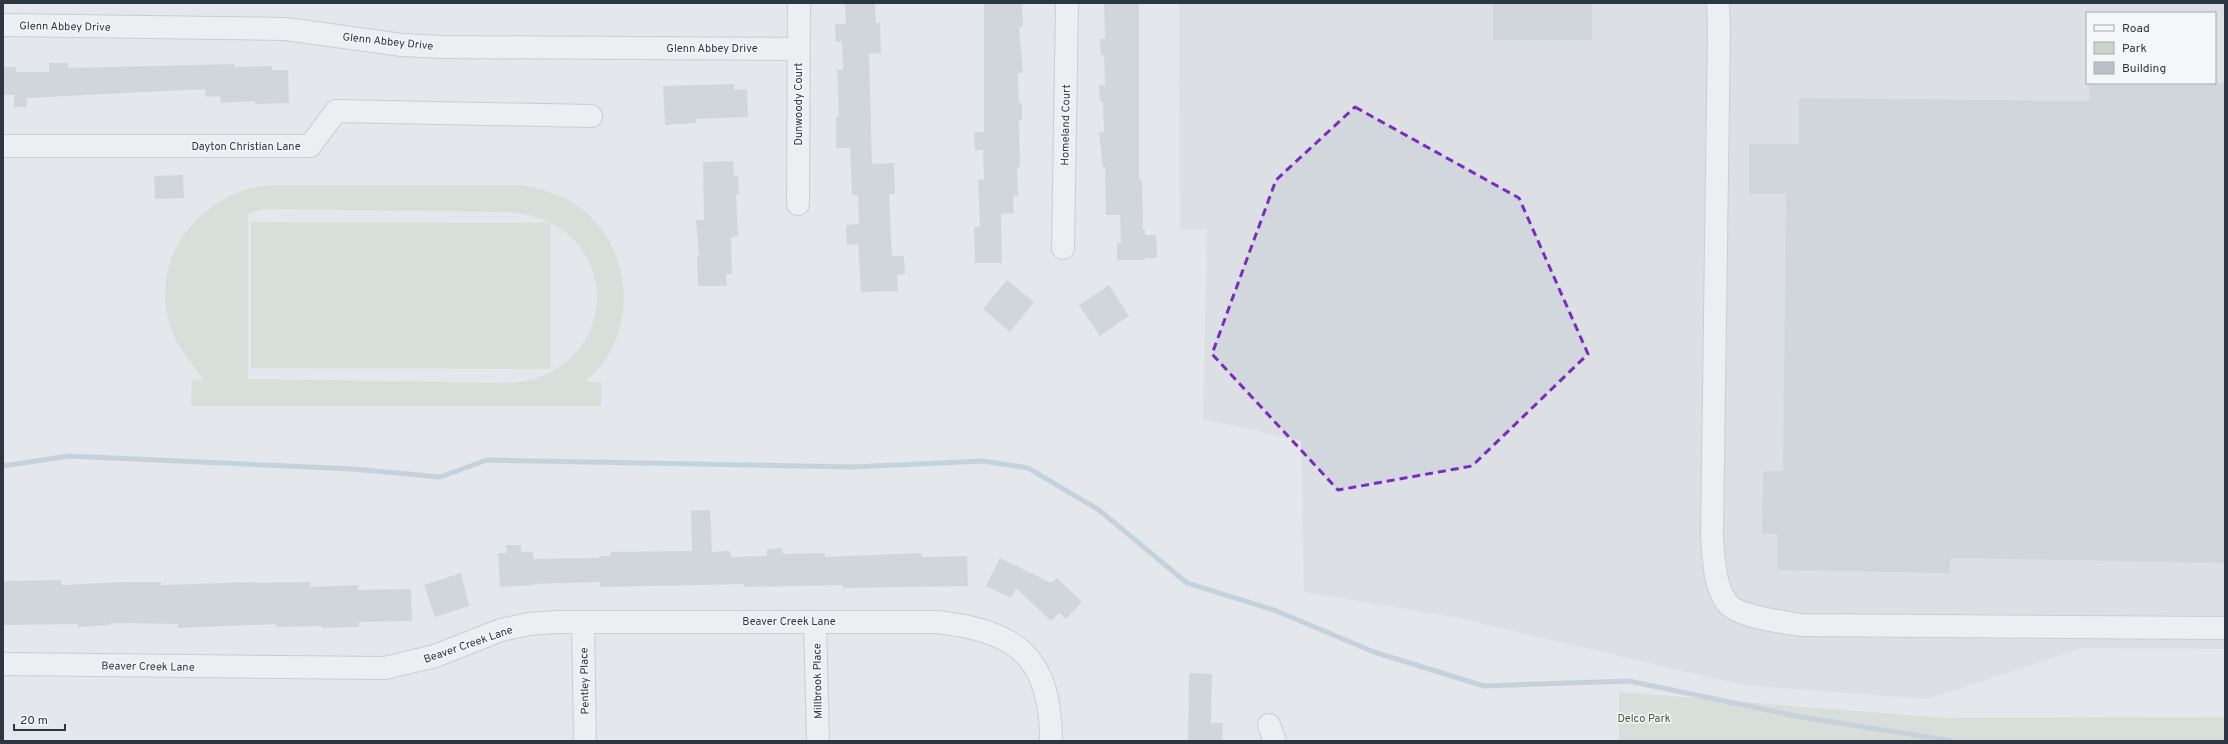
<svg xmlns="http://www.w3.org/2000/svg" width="2228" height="744" viewBox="0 0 2228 744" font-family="Overpass,sans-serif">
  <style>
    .built { fill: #d2d7dd; fill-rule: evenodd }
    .green { fill: #cbd5c5; fill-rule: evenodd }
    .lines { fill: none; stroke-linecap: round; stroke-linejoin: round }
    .stream { stroke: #a1b9c9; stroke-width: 5 }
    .building { fill: #bbc1c8 }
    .minor-casing { stroke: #a9afb5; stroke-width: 24 }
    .minor { stroke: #f6f8f9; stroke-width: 22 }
    .marked { fill: none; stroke: #7b2cbf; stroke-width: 3; stroke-dasharray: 8 5; stroke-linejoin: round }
    .labels { text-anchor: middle; stroke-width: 3; stroke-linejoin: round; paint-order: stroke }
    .street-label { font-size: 11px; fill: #2c3743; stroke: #f4f6f8 }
    .park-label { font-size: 11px; fill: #455e3a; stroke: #f4f6f8 }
  </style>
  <rect width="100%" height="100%" fill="#e4e7eb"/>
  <path class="built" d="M1179,3H2225V649L2083,648L1927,699L1743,685L1458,618L1304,592L1301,441L1203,419L1207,230H1180ZM2087,13H2215V83H2087Z"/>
  <path class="green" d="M269,185H523C540,189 557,193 572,202C624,234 639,305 607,357C601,367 593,374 585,382H601V406H191L192,381L203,380C192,361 179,351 171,329C147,259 200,192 269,185ZM263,209L509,212C622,220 628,365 516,383L248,379V214Z
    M251,222L551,223V369L251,368Z
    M1619,692L1945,718L2225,717V741H1619Z"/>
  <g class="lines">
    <path class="stream" d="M3,466L69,456L353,469L440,477L487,460L853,467L983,461L1028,468L1099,510L1187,583L1274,610L1374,652L1484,686L1629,681L1796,716L1952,741"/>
  </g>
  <path class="building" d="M845,3H875L876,23H880L881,53L869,54L872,164L894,163L895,194H889L892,256H904L905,274L897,275L898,291L861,292L858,244L847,245L846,225L859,224L858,195H852L850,148H836V117H839L837,70H843L842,41L836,42L835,24H846Z
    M984,3H1022L1023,27H1019L1023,73H1018L1019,103H1022V120H1019L1020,167H1017L1018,196H1013L1014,213L1001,214L1002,263H975L974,227H980L978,180L984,179L983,150H975L974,133L984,132Z
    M1104,3H1139V179H1142L1143,229H1145V235H1156L1157,258H1145V260H1117V243H1121L1120,215H1106L1105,167H1103L1099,132H1104L1103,102H1100L1099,85H1105L1104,55H1101L1100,39H1105Z
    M1493,3H1592V40H1493Z
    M49,63H68V68L235,64V67L272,66V70H288L289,103L255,104V101L221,103L220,96L205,97V89L27,98V107H14V95H3V67H16V72H49Z
    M2089,83H2225V563L1950,558V573L1777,570V534H1762L1763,471H1783L1786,194H1749V144H1799V98L2089,101Z
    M734,84V90L747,89L748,117L696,119V123L665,125L663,86Z
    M733,161L734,176H738L739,194H736L738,236L731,237L732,274H726L727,286H698L697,256H699L696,220H704L703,162Z
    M183,175L184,198L155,199L154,176Z
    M1007,280L1034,302L1010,332L983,309Z
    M1109,285L1129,316L1100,336L1079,305Z
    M710,510L712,552L730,551L731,557L767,556V549L782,548L783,554L825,553V557L922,553V557L967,556L968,586L843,588V585L744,587V584L600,587V582L534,584V585L500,587L498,553H507L506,545H521V552H533V559L599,558V556H611V552L692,551L691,511Z
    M1000,558L1051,583L1057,578L1082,602L1066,619L1059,613L1051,621L1016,588L1011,598L986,586Z
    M461,573L469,606L435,617L424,585Z
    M61,580V585L126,582H161V585L257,582V583L310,582V587L358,585V590L411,589L412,621L359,622V627L322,628V626L276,627V624L178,628V624L110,623V625L78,627V624L3,625V581Z
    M1189,673L1212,674L1211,723H1223L1222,741H1188Z"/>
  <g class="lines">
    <g class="minor-casing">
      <path id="minor" d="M1718,3L1719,27L1712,537C1714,559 1714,585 1727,603C1738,617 1784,622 1801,625L2225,628
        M3,25L286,29L402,45L442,47L798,49
        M3,146H310L336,111L591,116
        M798,204L799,3
        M1063,248L1067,3
        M583,622L585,741
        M815,622L818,741
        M3,664L385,668L435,656L501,630L528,624L557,622H937C1017,631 1051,657 1051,741
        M1269,725L1275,741"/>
    </g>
    <use href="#minor" class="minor"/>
  </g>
  <path d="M0 0H2228V744H0ZM1355,107L1519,198L1588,354L1472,466L1338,490L1212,354L1276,180Z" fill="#e4e7eb" fill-opacity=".55" fill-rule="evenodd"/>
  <path class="marked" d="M1355,107L1519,198L1588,354L1472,466L1338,490L1212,354L1276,180Z"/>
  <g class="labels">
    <g class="street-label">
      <text transform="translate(65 26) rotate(1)" y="4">Glenn Abbey Drive</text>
      <text transform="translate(388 41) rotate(6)" y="4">Glenn Abbey Drive</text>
      <text x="712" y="52">Glenn Abbey Drive</text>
      <text transform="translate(798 104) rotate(-90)" y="4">Dunwoody Court</text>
      <text transform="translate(1065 125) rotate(-89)" y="4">Homeland Court</text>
      <text x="246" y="150">Dayton Christian Lane</text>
      <text x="789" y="625">Beaver Creek Lane</text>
      <text transform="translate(468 644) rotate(-19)" y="4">Beaver Creek Lane</text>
      <text transform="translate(148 666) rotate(1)" y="4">Beaver Creek Lane</text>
      <text transform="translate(584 681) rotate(-91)" y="4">Pentley Place</text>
      <text transform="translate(817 681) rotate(-91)" y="4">Millbrook Place</text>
    </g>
    <g class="park-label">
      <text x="1644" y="722">Delco Park</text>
    </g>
  </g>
  <rect width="2228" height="744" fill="none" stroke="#2c3743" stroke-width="8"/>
  <rect x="2086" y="12" width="130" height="72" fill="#f4f6f8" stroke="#a4aab0"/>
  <rect x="2094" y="25" width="20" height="6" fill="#f6f8f9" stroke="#a4aab0"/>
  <text x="2122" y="32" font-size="12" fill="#2c3743">Road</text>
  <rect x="2094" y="42" width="20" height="12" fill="#cbd5c5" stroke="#a4aab0"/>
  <text x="2122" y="52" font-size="12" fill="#2c3743">Park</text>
  <rect x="2094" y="62" width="20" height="12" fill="#bbc1c8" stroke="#a4aab0"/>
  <text x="2122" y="72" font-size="12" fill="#2c3743">Building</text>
  <path d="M14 724v6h51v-6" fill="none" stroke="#2c3743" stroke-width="2"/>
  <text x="20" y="724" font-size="12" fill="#2c3743" stroke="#f4f6f8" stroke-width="3" paint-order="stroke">20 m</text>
</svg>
